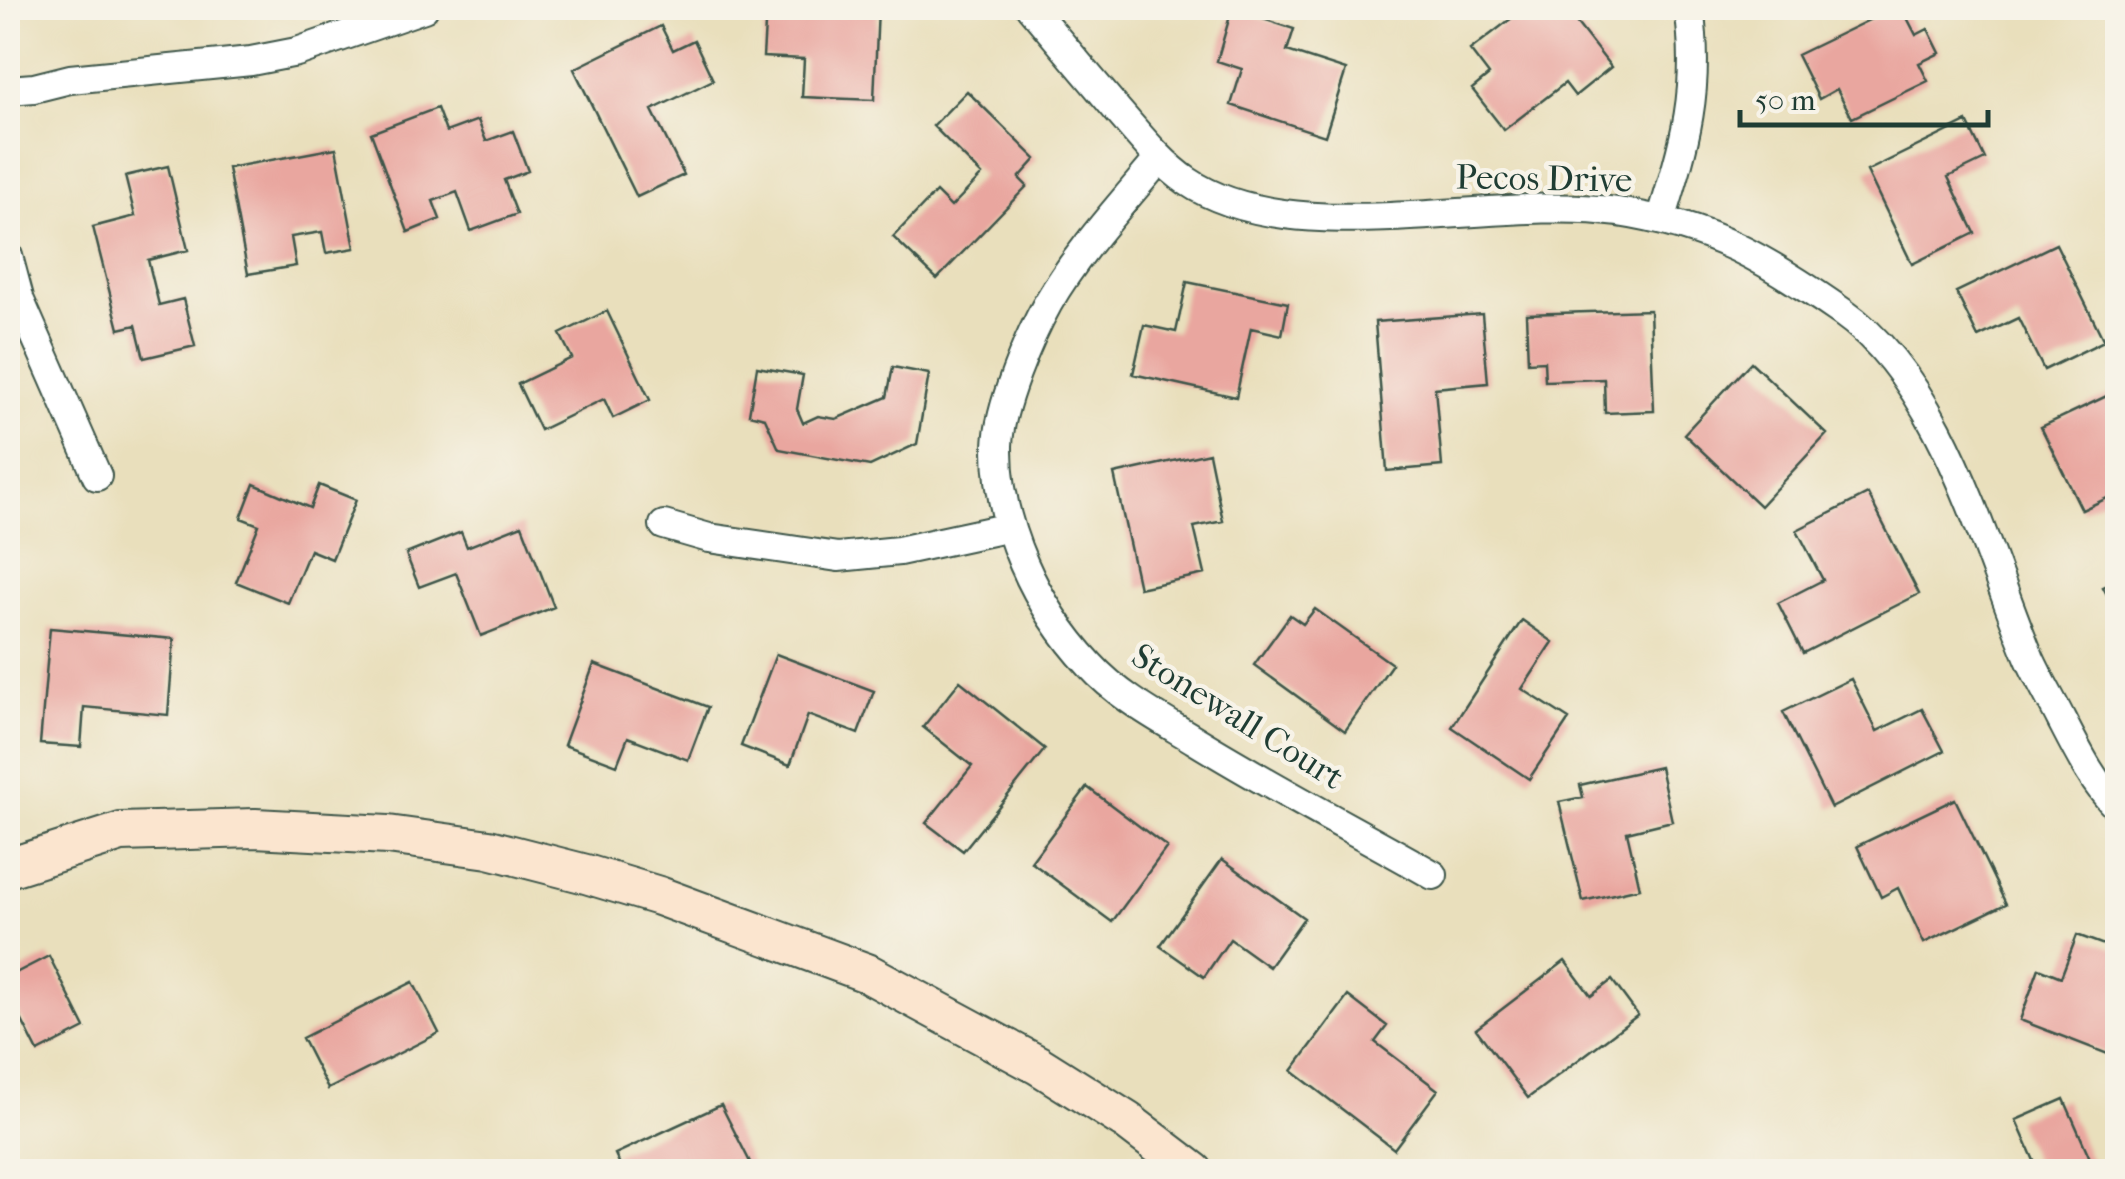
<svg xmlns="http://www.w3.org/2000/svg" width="2125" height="1179" viewBox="0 0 2125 1179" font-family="'IM FELL French Canon',serif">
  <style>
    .building { fill: #e9a69f }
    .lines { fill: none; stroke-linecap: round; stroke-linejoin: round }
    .street-casing { stroke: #3d5548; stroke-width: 32 }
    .secondary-casing { stroke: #3d5548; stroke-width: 42 }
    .street { stroke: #fff; stroke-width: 28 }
    .secondary { stroke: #fbe5cf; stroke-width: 38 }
    .labels { text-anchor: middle; stroke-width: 9; stroke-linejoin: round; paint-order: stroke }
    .street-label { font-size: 35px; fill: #1f3d34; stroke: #f7f3e8 }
  </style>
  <rect width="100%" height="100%" fill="#f7f3e8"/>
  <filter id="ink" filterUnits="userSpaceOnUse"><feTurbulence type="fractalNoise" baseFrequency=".01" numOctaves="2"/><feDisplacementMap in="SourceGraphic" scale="20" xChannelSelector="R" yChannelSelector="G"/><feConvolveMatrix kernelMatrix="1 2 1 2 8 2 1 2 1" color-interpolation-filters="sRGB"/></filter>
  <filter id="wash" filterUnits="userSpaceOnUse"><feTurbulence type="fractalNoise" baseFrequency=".0048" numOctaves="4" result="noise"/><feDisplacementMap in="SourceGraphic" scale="40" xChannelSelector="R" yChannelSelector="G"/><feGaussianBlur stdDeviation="2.25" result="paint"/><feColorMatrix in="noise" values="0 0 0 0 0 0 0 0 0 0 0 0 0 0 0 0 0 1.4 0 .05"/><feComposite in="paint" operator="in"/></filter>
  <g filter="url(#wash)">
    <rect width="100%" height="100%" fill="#e9dfbc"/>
    <g id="blocks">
      <path class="building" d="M766,8H878L874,100L802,97L804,59L763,57Z
        M1525,8H1565L1611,67L1575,96L1565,83L1504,130L1472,89L1489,75L1470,50Z
        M1894,8H1902L1916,35L1928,29L1940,53L1919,63L1928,81L1852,118L1837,89L1819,99L1797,55Z
        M1232,9L1294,29L1287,51L1346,70L1325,136L1231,105L1242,69L1217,61Z
        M661,26L673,50L694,40L713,80L652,110L684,175L637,197L574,69Z
        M967,91L1036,159L1019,178L1027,186L937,279L893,237L936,192L951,207L982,175L933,126Z
        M437,108L446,132L478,120L486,141L513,131L528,171L504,180L517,214L471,231L457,192L433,201L440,219L408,232L371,133Z
        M1967,122L1985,159L1948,177L1975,233L1912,264L1867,171Z
        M336,148L355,248L326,253L322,232L291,237L296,266L248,274L228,168Z
        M168,166L188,250L148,260L159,305L183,299L195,346L144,358L136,325L119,329L93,227L135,216L125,176Z
        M2056,244L2104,341L2044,370L2018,318L1978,337L1956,292Z
        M1187,282L1288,303L1282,335L1251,328L1236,397L1133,374L1144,325L1176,332Z
        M1650,310L1654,411L1605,413L1604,379L1545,381L1544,361L1528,362L1526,314Z
        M607,311L650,400L613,418L604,399L540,430L518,384L572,358L560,334Z
        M1482,314L1488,383L1435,388L1442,466L1387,471L1375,322Z
        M1751,362L1827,434L1760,506L1684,434Z
        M757,367L803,375L797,409L803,423L818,416L836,419L887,397L893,367L929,374L917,444L870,466L779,449L765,418L749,414Z
        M2113,393L2118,402V493L2082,510L2041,427Z
        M1209,453L1223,521L1194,527L1205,574L1139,588L1114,474Z
        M254,484L310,508L319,485L356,500L332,559L310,550L288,603L236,582L259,525L241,518Z
        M1868,494L1919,594L1803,653L1778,603L1823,580L1797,530Z
        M522,525L554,607L481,636L456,573L419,587L406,554L461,532L467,547Z
        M2118,580V616L2103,587Z
        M1315,609L1392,664L1345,731L1254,665L1290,615L1303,624Z
        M1522,620L1553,642L1522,689L1569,719L1529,779L1452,727Z
        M50,628L174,639L168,715L84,707L81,747L40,744Z
        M776,654L874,691L858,734L808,715L790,765L741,746Z
        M594,664L708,707L688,760L628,737L617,765L564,745Z
        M1851,679L1877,731L1922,709L1944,751L1831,808L1783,712Z
        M960,681L1045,749L963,851L926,823L972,766L923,727Z
        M1660,767L1672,821L1627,832L1640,888L1583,901L1559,802L1583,797L1580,785Z
        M1087,787L1167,847L1112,922L1031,862Z
        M1955,799L2006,904L1924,943L1898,888L1881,897L1857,846Z
        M1222,859L1304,918L1269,967L1230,939L1204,977L1160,946Z
        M2077,935L2118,950V1058L2020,1020L2039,968L2061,977Z
        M49,956L85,1028L38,1052L8,993V977Z
        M1565,961L1591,996L1612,980L1638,1015L1528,1098L1476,1029Z
        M413,982L439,1033L328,1089L302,1038Z
        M1348,996L1387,1026L1375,1042L1438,1090L1394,1149L1292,1071Z
        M2064,1099L2096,1172H2039L2016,1120Z
        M721,1105L755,1172H616L622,1169L615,1154Z"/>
    </g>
  </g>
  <g filter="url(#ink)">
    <use href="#blocks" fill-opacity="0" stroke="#3d5548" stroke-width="2.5"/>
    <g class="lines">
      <g class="street-casing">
        <path id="street" d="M1031,8C1060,42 1089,77 1118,111C1140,136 1160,162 1187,181C1293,253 1493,194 1618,212C1711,226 1766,259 1842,312C1944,383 1984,550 2030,659C2039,679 2051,699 2061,719C2077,750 2093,783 2118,808
          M8,90L34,88L70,79L251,61L297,52L424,8
          M1159,159C1121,205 1078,251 1048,303C1029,337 999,407 998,446C997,525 1037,608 1090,665C1119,697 1159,718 1195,740C1273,788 1354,830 1433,875
          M1661,220C1685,142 1701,90 1689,8
          M8,256L20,301L97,476
          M664,525L709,538L838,557L899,551L1010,527"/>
      </g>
      <g class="secondary-casing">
        <path id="secondary" d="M8,868L121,832L255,828L388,835L489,849L586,874L659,896L867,973L1038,1065L1127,1121L1194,1172"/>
      </g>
      <use href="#street" class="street"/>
      <use href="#secondary" class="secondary"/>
    </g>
  </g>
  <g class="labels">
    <g class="street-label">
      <text transform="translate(1544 178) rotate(1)" y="12">Pecos Drive</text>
      <text transform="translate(1238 716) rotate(32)" y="12">Stonewall Court</text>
    </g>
  </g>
  <rect width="2125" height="1179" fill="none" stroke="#f7f3e8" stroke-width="40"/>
  <path d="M1740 110v15h248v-15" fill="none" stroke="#1f3d34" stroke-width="5"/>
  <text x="1755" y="110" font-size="30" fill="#1f3d34" stroke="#f7f3e8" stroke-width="8" paint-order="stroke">50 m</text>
</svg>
